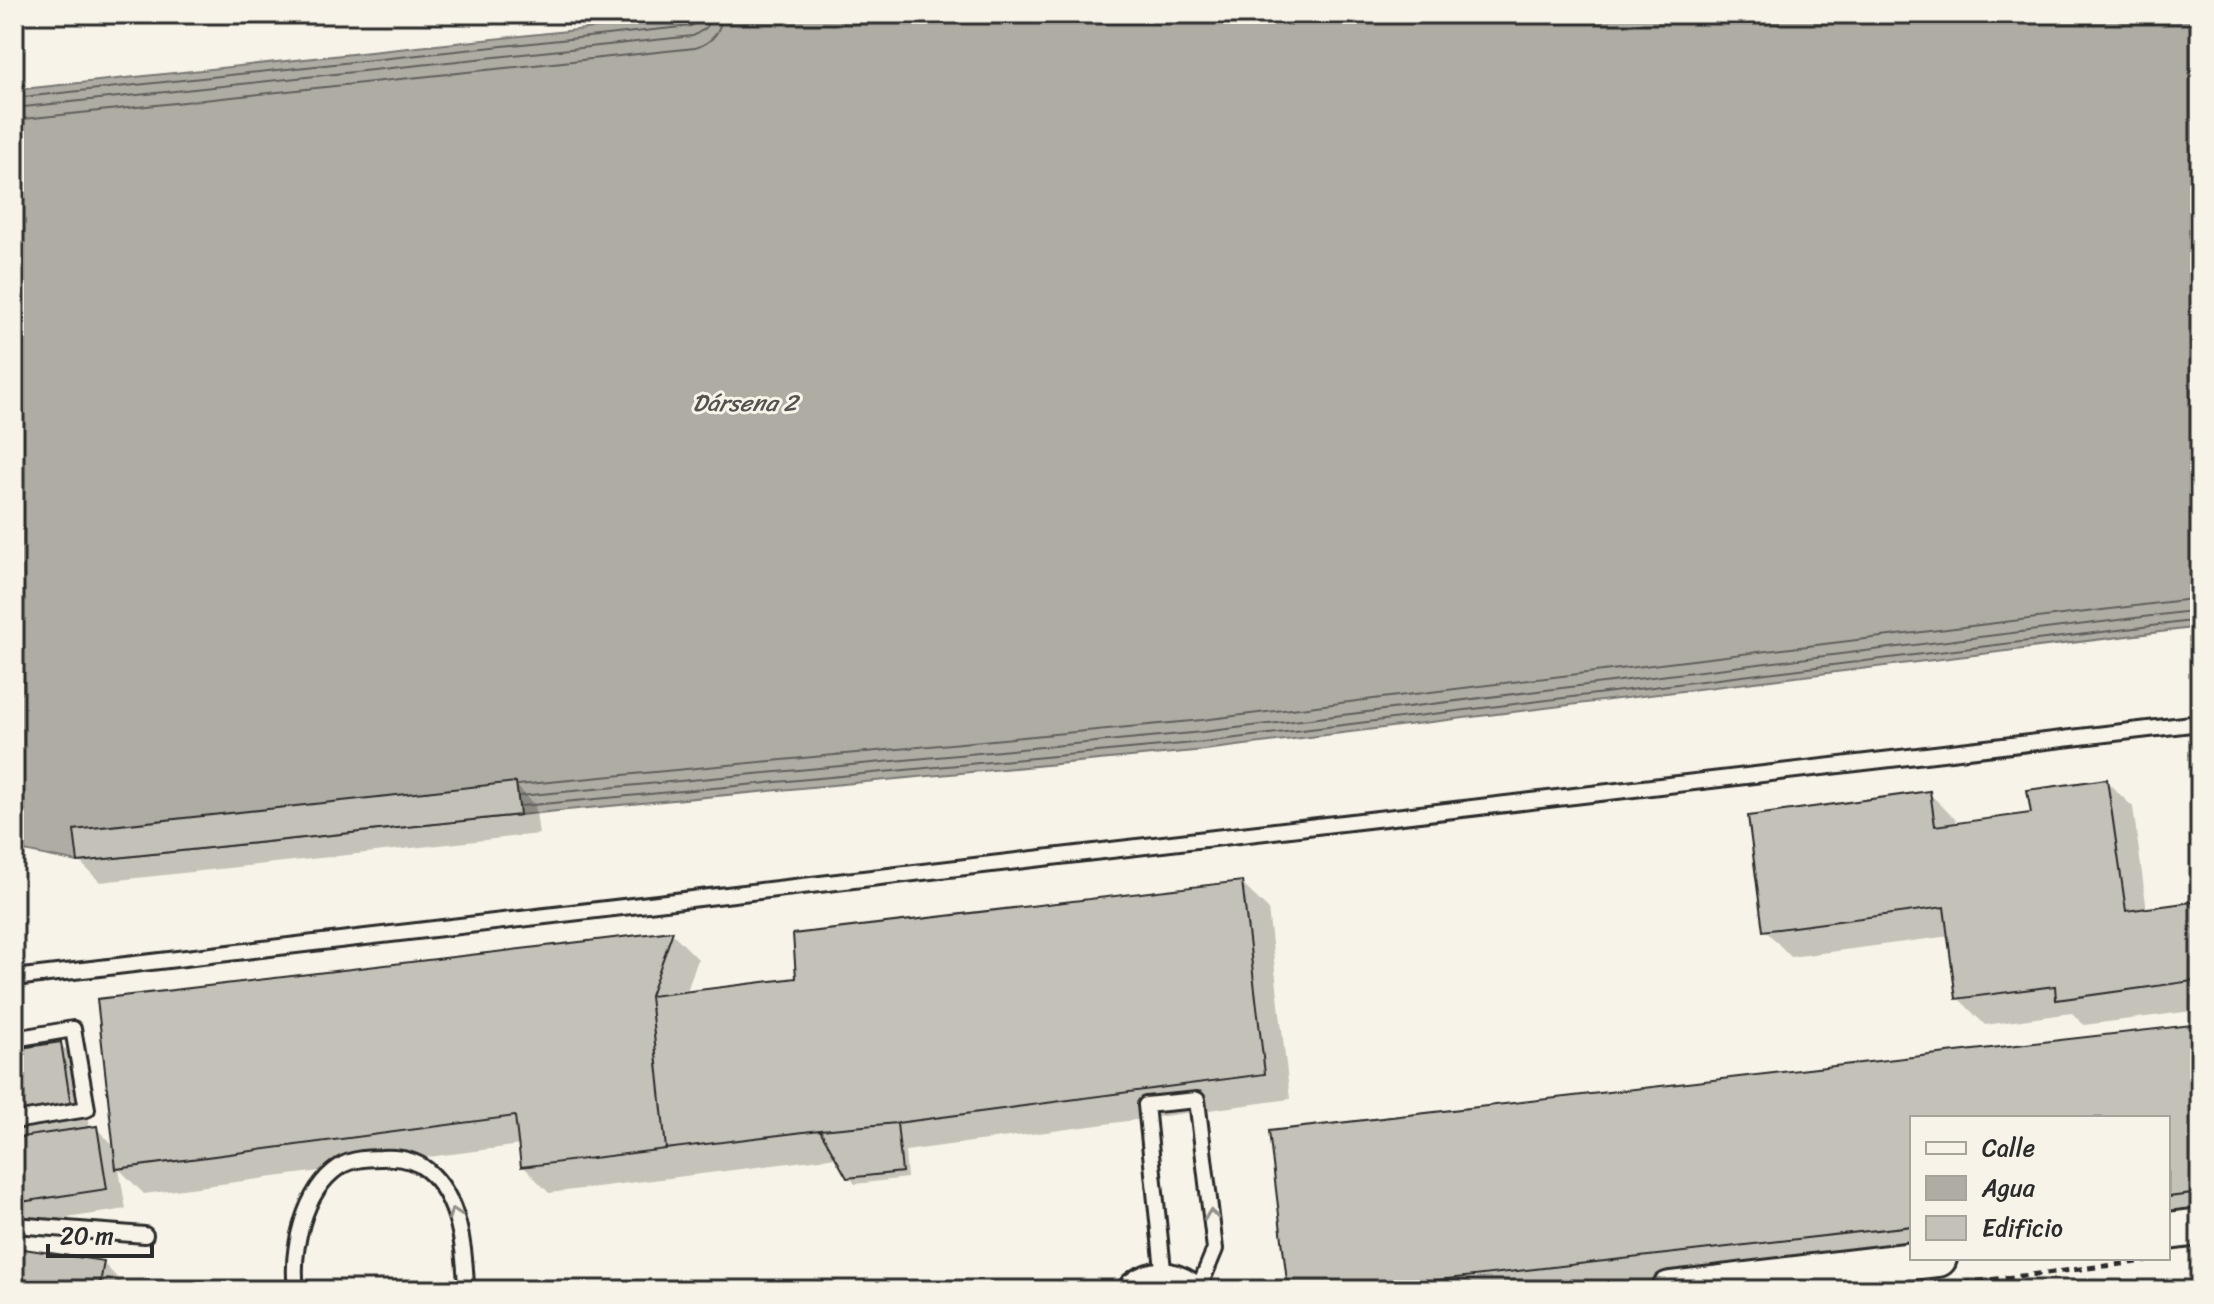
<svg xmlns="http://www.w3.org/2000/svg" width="2214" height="1304" viewBox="0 0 2214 1304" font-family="Sriracha,sans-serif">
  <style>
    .water { fill: #afaca4; stroke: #7a7874; stroke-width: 2 }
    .shadow { fill: #0003 }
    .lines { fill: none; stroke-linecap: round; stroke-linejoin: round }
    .shore { stroke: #605f5b; stroke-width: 2 }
    .building { fill: #c4c1b9; stroke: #2b2b2b; stroke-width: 2 }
    .service-casing { stroke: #2b2b2b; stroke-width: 20 }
    .tertiary-casing { stroke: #2b2b2b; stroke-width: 42 }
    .path { stroke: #2b2b2b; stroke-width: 5; stroke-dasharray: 8 6; stroke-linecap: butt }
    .service { stroke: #f7f3e8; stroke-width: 14 }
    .tertiary { stroke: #f7f3e8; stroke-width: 36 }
    .oneway { stroke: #918f8a }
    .labels { text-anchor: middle; stroke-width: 6; stroke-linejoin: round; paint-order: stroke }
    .water-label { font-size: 24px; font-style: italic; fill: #53524f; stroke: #f7f3e8 }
  </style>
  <rect width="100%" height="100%" fill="#f7f3e8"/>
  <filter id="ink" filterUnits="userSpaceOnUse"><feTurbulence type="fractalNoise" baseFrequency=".0125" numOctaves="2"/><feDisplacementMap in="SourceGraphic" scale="16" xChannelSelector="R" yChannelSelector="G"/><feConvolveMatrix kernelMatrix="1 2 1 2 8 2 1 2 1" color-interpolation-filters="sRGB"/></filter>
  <g filter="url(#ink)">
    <path class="water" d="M727,14H2200V627L1205,750L567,810L78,862L14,849V90Z"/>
    <path class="shadow" d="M2106,781L2133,807L2147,911L2200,903V1010L2084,1025L2072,1013L1985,1025L1958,998L1950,936L1791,957L1765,930L1929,793L1956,820V825L2033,815Z
      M515,784L535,805L539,834L100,882L79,861Z
      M1241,883L1268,909L1290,1099L905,1151L907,1178L855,1184L837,1157L549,1193L523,1166L520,1145L144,1194L119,1169L126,1209L27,1224L14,1211V1051L60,1044L81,1064L90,1129L96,1128L116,1148L99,1000L672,933L698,959L686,994L799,980Z
      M2200,1026V1222L2168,1225V1118H1912V1254L1601,1290H1290Z
      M19,1250L103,1263L129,1290H14Z"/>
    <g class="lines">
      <path class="shore" d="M14,98L691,26L698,22L700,14
        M14,108L693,36L706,28L710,14
        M14,120L695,48C712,43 721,32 722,14
        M518,785L1202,720L2200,598
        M520,796L1203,732L2200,610
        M521,806L1204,742L2200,620"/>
    </g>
    <path class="building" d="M2107,779L2126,911L2200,901V980L2056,1000L2055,986L1956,999L1944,907L1763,931L1748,816L1930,791L1935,826L2031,813L2027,790Z
      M516,782L520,815L78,862L74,830Z
      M1242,881L1265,1074L897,1123L820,1130L666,1149L650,996L796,978L793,934Z
      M673,931L650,996L666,1149L521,1167L515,1116L116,1169L97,999Z
      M2200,1024V1193L2168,1197V1118H1912V1226L1351,1290H1288L1269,1131Z
      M61,1042L71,1106L14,1114V1049Z
      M897,1123L902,1172L847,1178L820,1130Z
      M97,1126L107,1189L14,1203V1138Z
      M17,1248L104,1261L99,1290H14Z"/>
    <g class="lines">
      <g class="service-casing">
        <path id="service" d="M14,978L2200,723
          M14,1039L73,1029L87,1109L14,1121
          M14,1225L145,1235
          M1164,1279L1146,1105L1197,1100L1215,1249L1198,1290
          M296,1290C291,1251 303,1191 339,1167C351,1159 366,1158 381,1158C397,1157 414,1159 427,1170C460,1197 465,1251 466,1290"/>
      </g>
      <g class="tertiary-casing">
        <path id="tertiary" d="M2168,1231L2200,1227
          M1137,1290C1153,1277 1170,1279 1187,1290
          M1670,1290L1938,1258"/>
      </g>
      <path class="path" d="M1963,1283L2147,1261"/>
      <use href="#service" class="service"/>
      <use href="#tertiary" class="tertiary"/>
    </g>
    <defs><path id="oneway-chevron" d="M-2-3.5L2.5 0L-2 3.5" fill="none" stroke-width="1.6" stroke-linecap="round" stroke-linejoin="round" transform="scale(2)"/></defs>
    <g class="oneway">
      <use href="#oneway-chevron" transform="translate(454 1213) rotate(-109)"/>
      <use href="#oneway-chevron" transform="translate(1211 1215) rotate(-97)"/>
    </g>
  </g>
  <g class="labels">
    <g class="water-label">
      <text x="745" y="411">Dársena 2</text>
    </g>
  </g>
  <rect width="2214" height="1304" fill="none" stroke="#f7f3e8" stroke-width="48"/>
  <rect x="24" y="24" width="2166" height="1256" fill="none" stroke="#2b2b2b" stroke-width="3" filter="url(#ink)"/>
  <rect x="1910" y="1116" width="260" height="144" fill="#f7f3e8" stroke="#a5a39c" stroke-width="2"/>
  <rect x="1926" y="1142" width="40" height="12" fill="#f7f3e8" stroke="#a5a39c" stroke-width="2"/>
  <text x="1982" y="1156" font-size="24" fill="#2b2b2b">Calle</text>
  <rect x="1926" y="1176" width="40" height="24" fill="#afaca4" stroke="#a5a39c" stroke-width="2"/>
  <text x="1982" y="1196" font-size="24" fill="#2b2b2b">Agua</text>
  <rect x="1926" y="1216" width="40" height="24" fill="#c4c1b9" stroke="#a5a39c" stroke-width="2"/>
  <text x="1982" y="1236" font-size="24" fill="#2b2b2b">Edificio</text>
  <path d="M48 1244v12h104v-12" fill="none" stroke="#2b2b2b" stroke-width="4"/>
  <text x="60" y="1244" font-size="24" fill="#2b2b2b" stroke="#f7f3e8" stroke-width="6" paint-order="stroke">20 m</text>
</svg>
